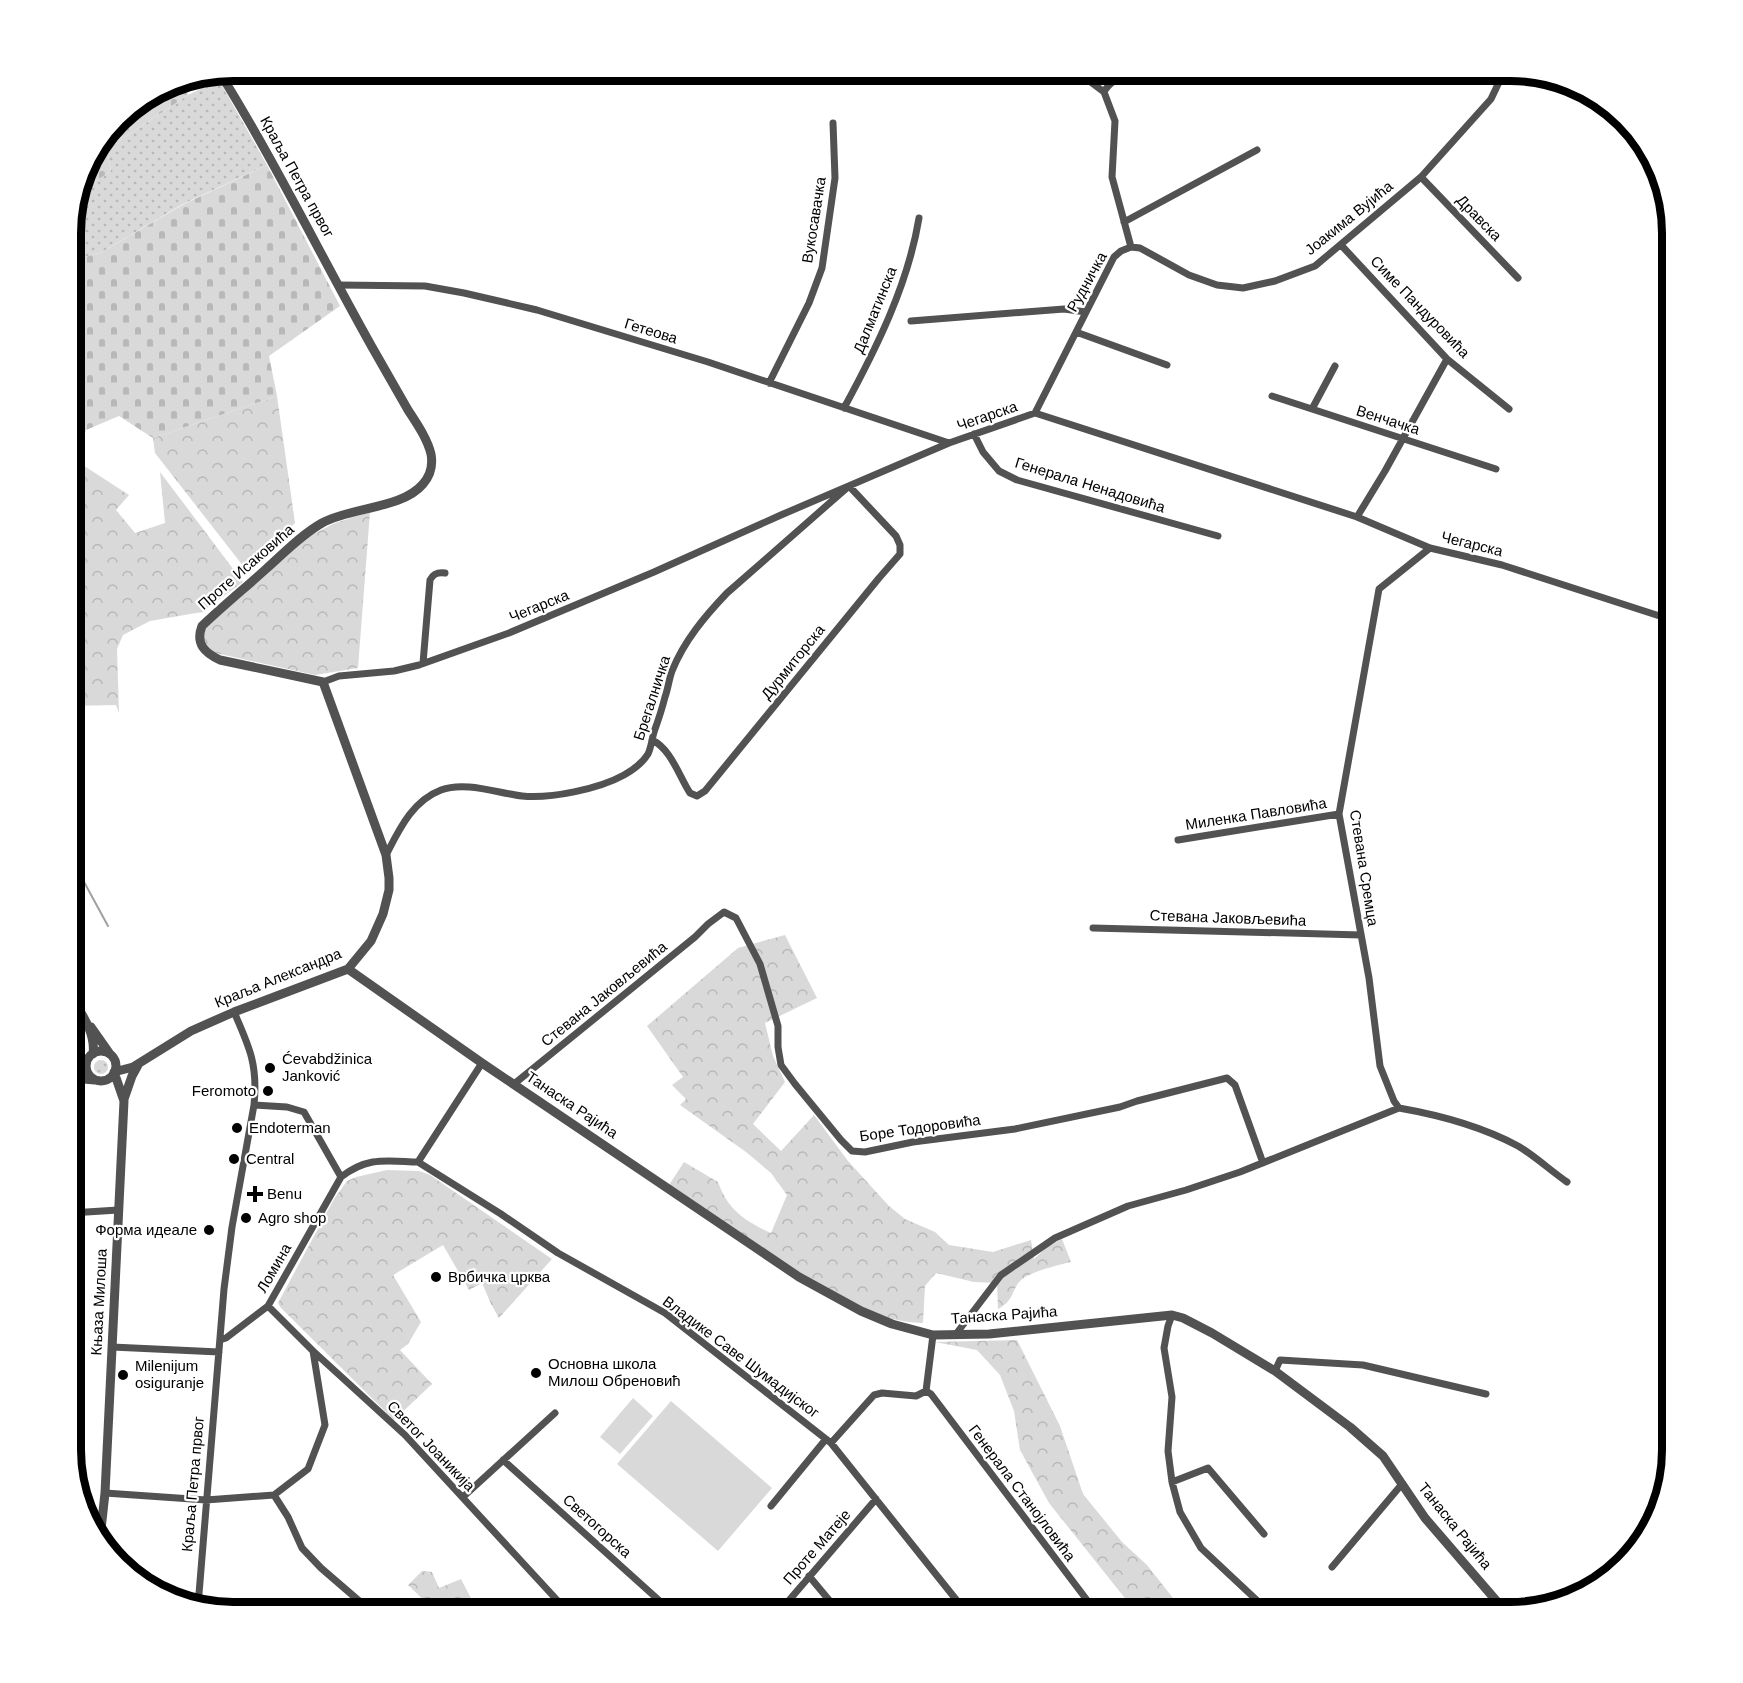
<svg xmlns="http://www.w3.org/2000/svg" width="1743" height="1683" viewBox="0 0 1743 1683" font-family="Helvetica,sans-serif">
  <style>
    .grass { fill: url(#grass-dots) }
    .forest { fill: url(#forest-crowns) }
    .cemetery { fill: url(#cemetery-stones) }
    .pitch { fill: #d9d9d9 }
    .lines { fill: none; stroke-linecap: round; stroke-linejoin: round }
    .stream { stroke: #a0a0a0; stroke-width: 2 }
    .minor { stroke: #525252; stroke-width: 7 }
    .tertiary { stroke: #525252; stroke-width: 9 }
    .poi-dot { fill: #000; stroke: #fff; stroke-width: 2 }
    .labels { text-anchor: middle; stroke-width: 4.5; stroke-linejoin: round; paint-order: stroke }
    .street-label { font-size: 15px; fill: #000; stroke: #fff }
    .poi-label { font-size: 15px; fill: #000; stroke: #fff; text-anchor: start }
    .rim { fill: none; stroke: #000; stroke-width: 8 }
  </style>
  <defs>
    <pattern id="grass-dots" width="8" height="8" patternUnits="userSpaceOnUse" patternTransform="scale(1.5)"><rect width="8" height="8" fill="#d9d9d9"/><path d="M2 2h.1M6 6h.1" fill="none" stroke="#b8b8b8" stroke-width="1.8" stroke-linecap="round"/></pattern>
    <pattern id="forest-crowns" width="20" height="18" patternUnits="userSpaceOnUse" patternTransform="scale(1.5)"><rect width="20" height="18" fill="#d9d9d9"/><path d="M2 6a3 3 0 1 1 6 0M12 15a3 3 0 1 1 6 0" fill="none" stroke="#b8b8b8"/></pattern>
    <pattern id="cemetery-stones" width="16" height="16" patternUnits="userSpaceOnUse" patternTransform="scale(1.5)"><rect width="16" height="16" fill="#d9d9d9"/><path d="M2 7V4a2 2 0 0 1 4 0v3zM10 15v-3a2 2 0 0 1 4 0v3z" fill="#b8b8b8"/></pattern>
  </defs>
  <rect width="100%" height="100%" fill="#fff"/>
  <path class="grass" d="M219,80L267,165L183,204L102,252L82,258L71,252V222L79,192L111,171L107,149L188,95Z
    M94 1067a7 7 0 1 1 14 0a7 7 0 1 1-14 0Z"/>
  <path class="forest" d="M277,396L295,523L247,571L155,453L153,438Z
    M86,430L75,460L129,495L116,510L135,533L165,523L160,472L243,582L202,612L150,621L123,635L117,649L119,713L116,705L71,706V435Z
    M370,512L358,668L315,675L211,652L205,643L203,634L209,624L304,539L335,523Z
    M785,935L817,998L765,1023L773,1056L785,1082L753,1124L781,1151L814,1115L848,1161L889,1206L905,1219L935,1232L949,1245L993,1252L1031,1240L1034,1259L1047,1247L1062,1239L1071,1262C1058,1265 1030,1272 1021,1280C1011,1290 1015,1300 998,1309L997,1283L974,1282L936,1273L925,1286L923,1323C860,1321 806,1280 756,1245C727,1225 698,1205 669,1185L684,1162L718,1182C728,1210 745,1221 771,1233L787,1195L771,1173L746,1152L680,1105L686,1099L672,1085L683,1077L647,1026L738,948Z
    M387,1170L419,1171L430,1175L552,1259L499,1318L491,1304L482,1283L469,1290L443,1245L393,1275L421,1322L408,1344L400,1350L432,1384L394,1420L281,1308L278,1303L334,1199L347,1181L356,1177Z
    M1017,1340L1060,1426L1083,1494L1122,1542L1147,1565L1184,1612H1136L1049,1503L1020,1450L1014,1411L1000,1375L977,1350L935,1342Z
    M422,1571L432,1572L439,1588L461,1579L477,1610L483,1602L493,1612H436L408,1585Z"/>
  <path class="cemetery" d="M180,81L188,95L107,149L111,171L79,192L87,161L126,111L171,83Z
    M267,165L340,306L269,356L277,396L153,438L119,416L86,430L71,435V252L82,258L102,252L184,204Z"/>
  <path class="pitch" d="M633,1398L653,1416L620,1454L600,1437Z
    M671,1401L772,1488L718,1551L617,1464Z"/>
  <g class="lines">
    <path class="stream" d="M71,858L108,926"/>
    <path class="minor" d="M1076,71L1104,92L1115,121L1112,177L1131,247
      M1104,92C1110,80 1124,76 1136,71
      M1421,177L1518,278
      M1124,222L1257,150
      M1341,245L1447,359L1509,409
      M1131,247L1140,248L1189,275L1217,285L1243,288L1275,281L1315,266L1421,177L1491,99L1500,80L1503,71
      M338,285L425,286L464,293L537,310L708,362L949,443
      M911,321L1064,309L1086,312
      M1076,332L1167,365
      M769,383L809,303L822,268L835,178L833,123
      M1272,396L1496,469
      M844,408C876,349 908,285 919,218
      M1312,409L1335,366
      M1035,413L1114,257L1121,251L1131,247
      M974,434L983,452L999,471L1017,480L1218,536
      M1357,517L1385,471L1447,359
      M423,663L430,580C433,574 437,572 445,573
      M323,682L339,676L394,671L419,665L509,633L654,572L781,515L949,443L1035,413L1357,517L1430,548L1502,565L1672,620
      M1178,840L1339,814
      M386,855C399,830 412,801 441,790C465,781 497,793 522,796C550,799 599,789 624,775C633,770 643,762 648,754C651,748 652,739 654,732C658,721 662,709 665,697C668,689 669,679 672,671C684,641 705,616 727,593L849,486L896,536L900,545V554L879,578L705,791L697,796L690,793C679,776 671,749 652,740
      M1093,928L1361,935
      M514,1084L695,937L708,924L724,912L736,918L760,964L778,1026V1047L781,1065L795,1084L841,1140L852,1151L865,1152L913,1142L1015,1129L1120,1107L1137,1101L1227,1078L1235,1085L1263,1163
      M254,1105L287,1107L304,1112L341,1177
      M1399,1108L1394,1101L1380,1066L1369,978L1339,814L1379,589L1430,548
      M418,1162L501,1214L558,1253L665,1313L831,1443L966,1612
      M71,1213L118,1210
      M268,1306L313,1351L405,1435L568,1612
      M1172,1315L1168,1326L1164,1348L1172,1397L1168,1451L1172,1482L1180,1512L1201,1548L1264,1607
      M956,1334L1001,1275L1055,1238L1128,1206L1186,1190L1240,1172L1399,1108C1439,1115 1481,1126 1518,1146C1535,1156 1551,1171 1567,1182
      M220,1340L226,1338L268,1306L341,1177C368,1156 387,1161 418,1162L482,1063
      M112,1347L219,1352
      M1275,1371L1280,1360L1363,1365L1486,1394
      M926,1391L931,1394L1096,1612
      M831,1443L874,1395L882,1393L916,1396L926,1391L933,1335
      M503,1460L672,1612
      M1172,1482L1208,1468L1264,1534
      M105,1493L206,1500L274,1495L288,1517L302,1548L321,1568L372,1612
      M274,1495L308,1469L325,1425L313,1351
      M463,1497L555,1413
      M771,1506L826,1439
      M1332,1567L1402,1484
      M809,1576L839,1612
      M198,1606L224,1289L232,1227L254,1105C258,1066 250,1048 234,1012
      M779,1612L876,1499"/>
    <path class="tertiary" d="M348,969L482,1063L799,1277L861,1311L892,1324L933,1335L989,1334L1172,1315L1183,1318L1212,1333L1275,1371L1350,1427L1383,1456L1425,1518L1506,1612
      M71,996C81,1013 96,1033 93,1054
      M91,1027L110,1054
      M86 1066a15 15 0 1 1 30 0a15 15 0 1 1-30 0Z
      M71,1072L87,1060
      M114,1072L133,1067L191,1031L234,1012L348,969L371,941L383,914L389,890V878L386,855L323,682L220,660C205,653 195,644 202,626C223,606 245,588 266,569C284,553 301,535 322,523C351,507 402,509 423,484C430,476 433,465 431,454C427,438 417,424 408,410C396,389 384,368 372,347C321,256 275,162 220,73
      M71,1078L95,1080
      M124,1099L132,1076L138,1065
      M100,1539L105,1493L124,1101L114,1072"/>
  </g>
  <g class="poi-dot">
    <circle cx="270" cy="1068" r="6"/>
    <circle cx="268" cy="1091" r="6"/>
    <circle cx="237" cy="1128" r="6"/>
    <circle cx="234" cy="1159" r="6"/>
    <path d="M252 1185h6v6h6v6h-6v6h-6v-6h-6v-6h6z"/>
    <circle cx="246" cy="1218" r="6"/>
    <circle cx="209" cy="1230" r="6"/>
    <circle cx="436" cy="1277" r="6"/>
    <circle cx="536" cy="1373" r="6"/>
    <circle cx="123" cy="1375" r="6"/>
  </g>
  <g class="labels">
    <g class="street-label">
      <text transform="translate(297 177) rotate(61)" y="5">Краља Петра првог</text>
      <text transform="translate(1349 218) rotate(-39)" y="5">Јоакима Вујића</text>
      <text transform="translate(1479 218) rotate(46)" y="5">Дравска</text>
      <text transform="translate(814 220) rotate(-81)" y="5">Вукосавачка</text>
      <text transform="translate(1087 282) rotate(-61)" y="5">Рудничка</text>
      <text transform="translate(1420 307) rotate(46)" y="5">Симе Пандуровића</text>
      <text transform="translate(875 310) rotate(-68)" y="5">Далматинска</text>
      <text transform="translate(651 331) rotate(17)" y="5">Гетеова</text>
      <text transform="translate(987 416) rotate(-19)" y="5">Чегарска</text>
      <text transform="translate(1388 420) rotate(18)" y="5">Венчачка</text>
      <text transform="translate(1090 485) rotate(17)" y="5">Генерала Ненадовића</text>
      <text transform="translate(1472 544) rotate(14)" y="5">Чегарска</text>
      <text transform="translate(246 567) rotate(-41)" y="5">Проте Исаковића</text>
      <text transform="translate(539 606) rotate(-22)" y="5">Чегарска</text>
      <text transform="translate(793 662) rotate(-51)" y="5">Дурмиторска</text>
      <text transform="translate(652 698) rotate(-72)" y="5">Брегалничка</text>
      <text transform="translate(1256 814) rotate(-9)" y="5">Миленка Павловића</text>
      <text transform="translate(1364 868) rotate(81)" y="5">Стевана Сремца</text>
      <text transform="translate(1228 918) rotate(2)" y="5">Стевана Јаковљевића</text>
      <text transform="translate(278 978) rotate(-22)" y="5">Краља Александра</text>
      <text transform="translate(604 994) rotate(-39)" y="5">Стевана Јаковљевића</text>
      <text transform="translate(572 1105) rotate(34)" y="5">Танаска Рајића</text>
      <text transform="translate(920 1128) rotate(-8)" y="5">Боре Тодоровића</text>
      <text transform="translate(274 1268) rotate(-60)" y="5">Ломина</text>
      <text transform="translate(99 1302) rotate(-87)" y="5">Књаза Милоша</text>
      <text transform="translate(1004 1315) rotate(-4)" y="5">Танаска Рајића</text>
      <text transform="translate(741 1357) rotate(37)" y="5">Владике Саве Шумадијског</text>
      <text transform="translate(431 1446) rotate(46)" y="5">Светог Јоаникија</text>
      <text transform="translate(193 1484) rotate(-85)" y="5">Краља Петра првог</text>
      <text transform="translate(1022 1493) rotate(53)" y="5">Генерала Станојловића</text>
      <text transform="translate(597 1526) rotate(42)" y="5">Светогорска</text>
      <text transform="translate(1455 1526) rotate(51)" y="5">Танаска Рајића</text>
      <text transform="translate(817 1547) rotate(-49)" y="5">Проте Матеје</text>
    </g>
    <g class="poi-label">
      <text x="282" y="1064">Ćevabdžinica<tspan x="282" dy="17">Janković</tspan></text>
      <text x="256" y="1096" text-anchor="end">Feromoto</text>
      <text x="249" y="1133">Endoterman</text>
      <text x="246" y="1164">Central</text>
      <text x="267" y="1199">Benu</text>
      <text x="258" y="1223">Agro shop</text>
      <text x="197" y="1235" text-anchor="end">Форма идеале</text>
      <text x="448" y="1282">Врбичка црква</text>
      <text x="548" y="1369">Основна школа<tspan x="548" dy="17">Милош Обреновић</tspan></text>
      <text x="135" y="1371">Milenijum<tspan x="135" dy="17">osiguranje</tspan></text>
    </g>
  </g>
  <path d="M0 0H1743V1683H0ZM233 81H1510A152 152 0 0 1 1662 233V1450A152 152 0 0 1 1510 1602H233A152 152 0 0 1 81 1450V233A152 152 0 0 1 233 81Z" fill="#fff" fill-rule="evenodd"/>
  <path class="rim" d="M233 81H1510A152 152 0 0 1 1662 233V1450A152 152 0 0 1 1510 1602H233A152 152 0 0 1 81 1450V233A152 152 0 0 1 233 81Z"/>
</svg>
